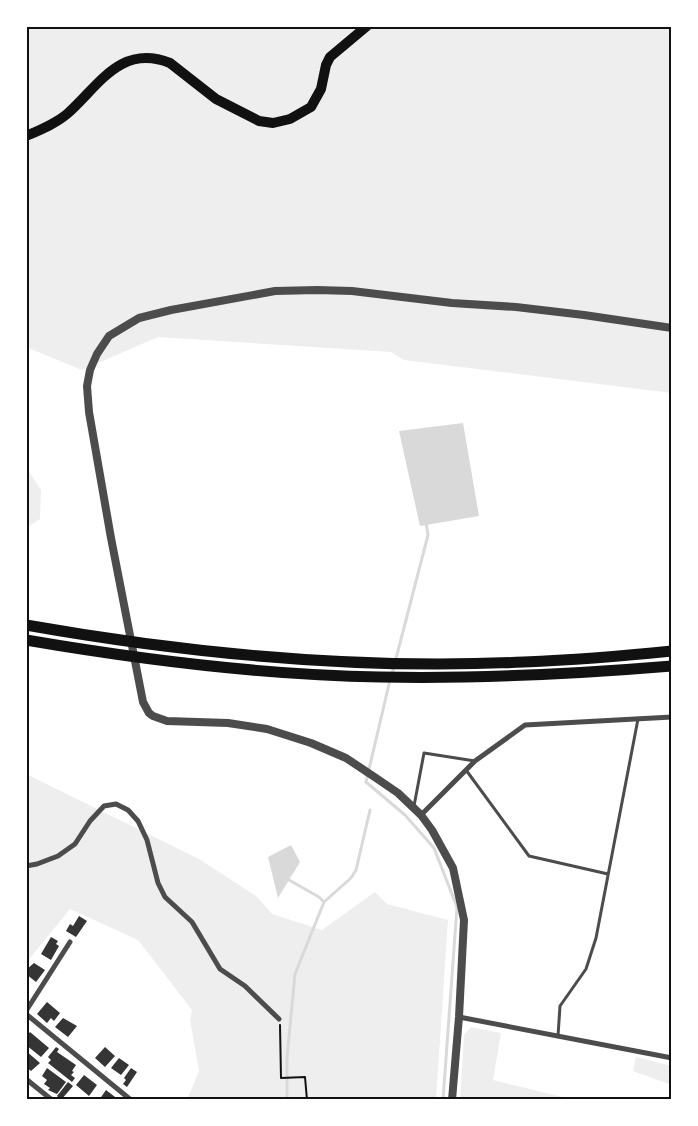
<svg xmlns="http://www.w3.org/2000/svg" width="698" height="1126" viewBox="0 0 698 1126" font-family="'Noto Serif',serif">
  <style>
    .green { fill: #eee }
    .water { fill: #d9d9d9 }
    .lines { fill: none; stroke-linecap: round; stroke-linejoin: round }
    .stream { stroke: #d9d9d9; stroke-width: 3 }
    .building { fill: #353535 }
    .path { stroke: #111; stroke-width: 2 }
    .service { stroke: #4c4c4c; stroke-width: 3 }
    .minor { stroke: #4c4c4c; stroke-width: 5 }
    .tertiary { stroke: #4c4c4c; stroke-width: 8 }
    .trunk { stroke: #111; stroke-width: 10 }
    .motorway { stroke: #111; stroke-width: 11 }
    .neatline { fill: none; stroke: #111; stroke-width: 2 }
  </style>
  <rect width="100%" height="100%" fill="#fff"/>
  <path class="green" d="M26,26H672V393L404,360L391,352L158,337L82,370L26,347Z
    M26,467L41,490L40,519L26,528Z
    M26,774L199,859L256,896L272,914L322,930L375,892L387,904L448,920L436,1100H187L199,1071L190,1020L192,1010L138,940L70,909L26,963Z
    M471,1027L501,1033L493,1080L575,1100H460L464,1035Z
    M636,1057L672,1066V1085L633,1071Z"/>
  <path class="water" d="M463,423L479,516L420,526L399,431Z
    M291,845L300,862L278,898L268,857Z"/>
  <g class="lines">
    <path class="stream" d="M392,674L428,535L426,522
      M390,680L366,782L405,815L434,848L457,907L443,1100
      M289,880L319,897L324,902
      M287,1100V1057L295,974L324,902L351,878L356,870L370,810"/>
  </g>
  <path class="building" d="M79,916L87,921L76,937L66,931L70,924L73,926Z
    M51,937L58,941L56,944L59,946L51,960L41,954Z
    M34,963L45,970L36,982L26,974V970Z
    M47,1002L60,1013L54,1021L51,1018L47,1023L37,1014Z
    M63,1018L77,1026L68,1037L55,1027Z
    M30,1032L49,1048L41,1057L26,1045V1037Z
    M56,1047L59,1049L57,1052L76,1065L72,1071L74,1072L71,1075L75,1078L72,1082L48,1063L51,1060L48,1057Z
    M105,1047L115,1056L105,1067L95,1058Z
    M26,1051L40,1063L31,1071L26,1067Z
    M119,1058L129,1065L121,1075L111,1068Z
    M47,1068L66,1082L57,1094L48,1090L50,1088L44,1084L47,1080L42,1076Z
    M131,1068L137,1072L127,1087L123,1084L126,1080L124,1078Z
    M84,1075L97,1085L89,1096L76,1085Z
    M68,1082L73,1086L61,1100L57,1096Z
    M106,1090L119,1100H99Z"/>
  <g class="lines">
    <path class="path" d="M280,1025L281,1078L305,1077L307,1100"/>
    <path class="service" d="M466,770L529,856L608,874
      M414,806L424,753L475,761
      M558,1036L560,1006L586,969L596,938L638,719"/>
    <path class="minor" d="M421,815L475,761L525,725L672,717
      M26,866L37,864L58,856L75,844L90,821L104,806L116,804L128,810L138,821L147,840L158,883L165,897L192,922L220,969L245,986L279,1019
      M26,1011L70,942
      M26,1014L131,1100
      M459,1017L672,1058
      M26,1079L52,1100"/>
    <path class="tertiary" d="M452,1100L459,1017L464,920L453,868L432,830L421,815L398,793L376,778L346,758L311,743L267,729L228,723L167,721L153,716L149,713L143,702L111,538L89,412L87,386L90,370L97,354L109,336L139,318L171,310L275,291L317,290L352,291L452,303L516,307L584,315L672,328"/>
    <path class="trunk" d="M26,136C40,130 55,124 67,114C98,87 120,43 170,63L216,99L259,121L273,123L290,119L311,107L321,89L326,65L330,57L367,26"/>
    <path class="motorway" d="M26,625C190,654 358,670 524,662C574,660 623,656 672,651
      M26,640C143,660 262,675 380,677C478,679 575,674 672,666"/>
  </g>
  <rect width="698" height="1126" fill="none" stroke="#ffffff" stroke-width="55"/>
  <rect x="28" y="28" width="642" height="1070" class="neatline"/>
</svg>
